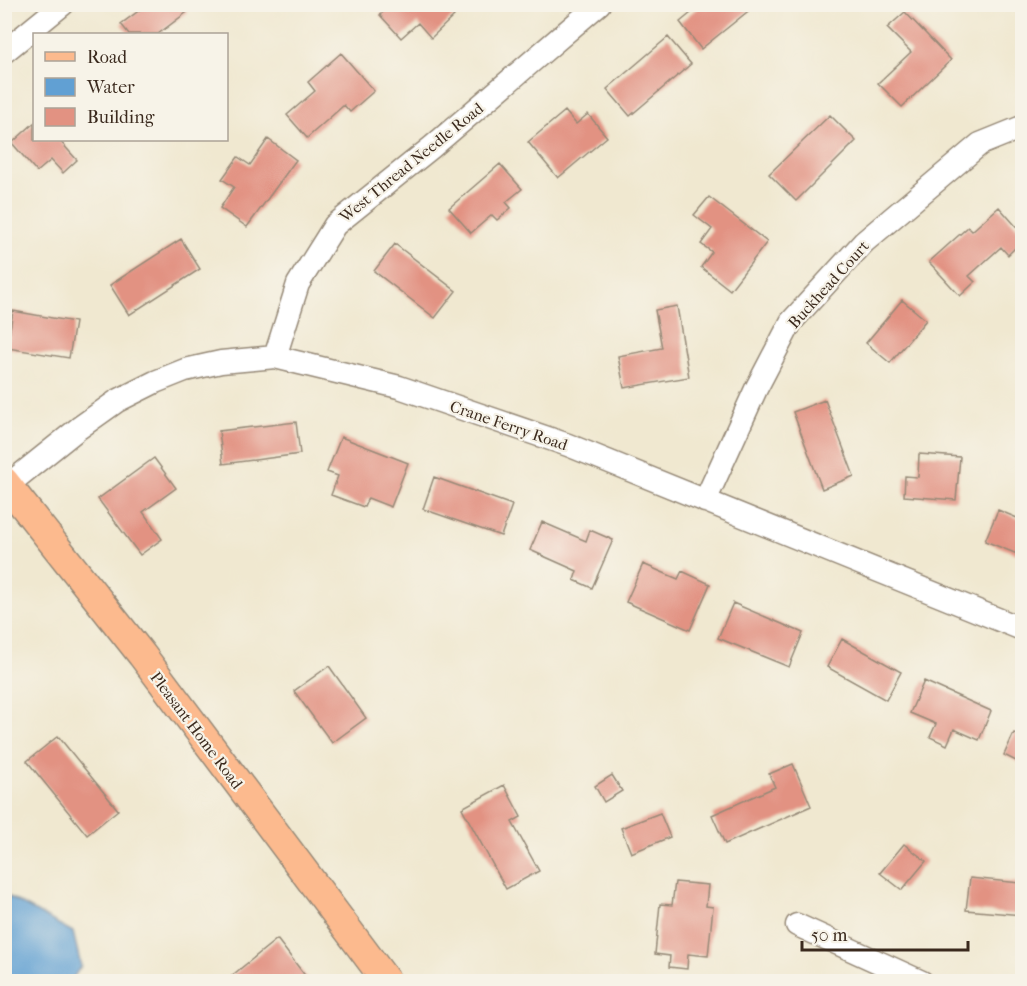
<svg xmlns="http://www.w3.org/2000/svg" width="1027" height="986" viewBox="0 0 1027 986" font-family="'IM FELL French Canon',serif">
  <style>
    .water { fill: #61a0d3; stroke: #4e6578; stroke-width: 1.5 }
    .building { fill: #e29282 }
    .lines { fill: none; stroke-linecap: round; stroke-linejoin: round }
    .minor-casing { stroke: #968977; stroke-width: 25 }
    .major-casing { stroke: #968977; stroke-width: 31 }
    .minor { stroke: #fff; stroke-width: 22 }
    .major { stroke: #fcba8e; stroke-width: 28 }
    .labels { text-anchor: middle; stroke-width: 4.5; stroke-linejoin: round; paint-order: stroke }
    .street-label { font-size: 16px; fill: #3b2a1e; stroke: #f7f3e8 }
  </style>
  <rect width="100%" height="100%" fill="#f7f3e8"/>
  <filter id="ink" filterUnits="userSpaceOnUse"><feTurbulence type="fractalNoise" baseFrequency=".0167" numOctaves="2"/><feDisplacementMap in="SourceGraphic" scale="12" xChannelSelector="R" yChannelSelector="G"/><feConvolveMatrix kernelMatrix="1 2 1 2 8 2 1 2 1" color-interpolation-filters="sRGB"/></filter>
  <filter id="wash" filterUnits="userSpaceOnUse"><feTurbulence type="fractalNoise" baseFrequency=".008" numOctaves="4" result="noise"/><feDisplacementMap in="SourceGraphic" scale="24" xChannelSelector="R" yChannelSelector="G"/><feGaussianBlur stdDeviation="1.35" result="paint"/><feColorMatrix in="noise" values="0 0 0 0 0 0 0 0 0 0 0 0 0 0 0 0 0 1.4 0 .05"/><feComposite in="paint" operator="in"/></filter>
  <g filter="url(#wash)">
    <rect width="100%" height="100%" fill="#f0e8d0"/>
    <path class="water" d="M4,894L73,932L81,966L71,981H5Z"/>
    <g id="blocks">
      <path class="building" d="M148,4H182L187,12L158,34H129L121,24Z
        M391,4H443L454,16L431,38L418,23L401,38L380,15Z
        M702,4H757L701,49L680,22Z
        M905,12L951,60L902,107L878,83L911,52L887,28Z
        M668,37L691,64L630,116L607,89Z
        M341,53L374,91L350,112L344,105L307,138L287,115L315,91L308,82Z
        M565,111L576,124L588,114L607,137L558,178L528,142Z
        M830,115L856,141L796,201L769,174Z
        M34,123V140H62L60,141L77,160L63,173L51,160L37,172L12,143Z
        M268,139L296,160L247,227L220,208L234,187L222,179L238,157L250,165Z
        M500,164L522,189L506,202L511,208L497,220L492,215L471,233L449,208Z
        M709,197L767,242L730,290L701,267L712,252L701,244L712,229L694,215Z
        M999,207L1022,233V241L1008,255L1001,247L969,276L975,282L960,296L929,262L968,227L972,231Z
        M181,239L200,269L129,315L110,285Z
        M395,244L456,291L435,318L374,271Z
        M902,300L926,320L890,363L866,343Z
        M677,306L689,377L624,388L618,356L662,348L655,310Z
        M13,311L75,322L69,358L7,348Z
        M825,400L854,476L822,489L793,412Z
        M296,422L300,454L223,464L219,431Z
        M341,437L408,463L391,507L368,498L364,507L331,495L338,476L327,472Z
        M919,454L960,457L956,500L904,496L905,476L918,477Z
        M154,458L176,488L143,512L162,539L140,555L98,499Z
        M434,477L512,505L501,536L423,509Z
        M998,510L1022,520V556L985,541Z
        M542,522L586,541L590,530L613,540L592,588L574,580L577,571L530,550Z
        M643,564L678,579L682,571L710,584L690,630L626,602Z
        M733,603L803,633L789,667L718,638Z
        M842,639L901,672L886,700L827,667Z
        M329,666L366,718L332,743L294,691Z
        M924,681L991,711L979,740L954,729L947,745L930,737L936,724L910,713Z
        M1014,733L1022,737V764L1004,755Z
        M58,736L118,810L87,835L27,761Z
        M793,764L811,806L725,844L712,815L775,787L769,774Z
        M612,775L622,791L604,802L595,786Z
        M504,785L521,817L512,822L539,871L506,889L462,808Z
        M660,813L670,837L631,853L621,828Z
        M904,844L926,861L902,890L880,873Z
        M1021,873H1022V915L966,910L970,878L1020,883Z
        M675,882L708,885L706,906L713,907L708,956L688,954L687,969L669,967L670,956L655,954L660,904L672,905Z
        M277,939L310,982H224Z"/>
    </g>
  </g>
  <g filter="url(#ink)">
    <use href="#blocks" fill-opacity="0" stroke="#968977" stroke-width="1.5"/>
    <g class="lines">
      <g class="minor-casing">
        <path id="minor" d="M4,52L63,4
          M275,357L298,284L335,225L432,147L599,4
          M4,488L79,428L117,401L155,382L185,370L221,362L275,357L399,387L568,445L1022,629
          M705,501L756,389L791,322L864,242L980,144L1022,127
          M797,925L922,982"/>
      </g>
      <g class="major-casing">
        <path id="major" d="M4,481L142,655L387,982"/>
      </g>
      <use href="#minor" class="minor"/>
      <use href="#major" class="major"/>
    </g>
  </g>
  <g class="labels">
    <g class="street-label">
      <text transform="translate(411 162) rotate(-39)" y="6">West Thread Needle Road</text>
      <text transform="translate(828 284) rotate(-48)" y="6">Buckhead Court</text>
      <text transform="translate(509 425) rotate(19)" y="6">Crane Ferry Road</text>
      <text transform="translate(197 730) rotate(53)" y="6">Pleasant Home Road</text>
    </g>
  </g>
  <rect width="1027" height="986" fill="none" stroke="#f7f3e8" stroke-width="24"/>
  <rect x="33" y="33" width="195" height="108" fill="#f7f3e8" stroke="#aca397" stroke-width="1.5"/>
  <rect x="45" y="52" width="30" height="9" fill="#fcba8e" stroke="#aca397" stroke-width="1.5"/>
  <text x="87" y="63" font-size="18" fill="#3b2a1e">Road</text>
  <rect x="45" y="78" width="30" height="18" fill="#61a0d3" stroke="#aca397" stroke-width="1.5"/>
  <text x="87" y="93" font-size="18" fill="#3b2a1e">Water</text>
  <rect x="45" y="108" width="30" height="18" fill="#e29282" stroke="#aca397" stroke-width="1.5"/>
  <text x="87" y="123" font-size="18" fill="#3b2a1e">Building</text>
  <path d="M802 941v9h166v-9" fill="none" stroke="#3b2a1e" stroke-width="3"/>
  <text x="811" y="941" font-size="18" fill="#3b2a1e" stroke="#f7f3e8" stroke-width="4.5" paint-order="stroke">50 m</text>
</svg>
